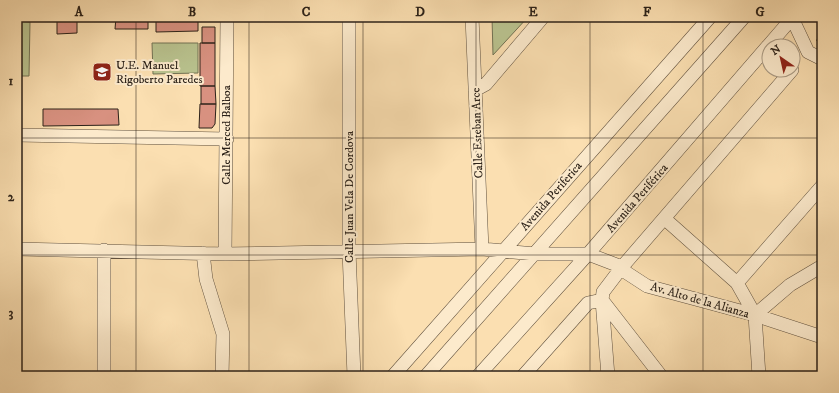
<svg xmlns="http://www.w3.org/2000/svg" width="839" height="393" viewBox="0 0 839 393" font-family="'IM FELL DW Pica',serif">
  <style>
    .green { fill: #b9c38f; stroke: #727254 }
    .building { fill: #d89180; stroke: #2c2219 }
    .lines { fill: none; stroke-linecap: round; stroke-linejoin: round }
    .minor-casing { stroke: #60513f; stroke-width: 14 }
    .path { stroke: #2c2219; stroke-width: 2.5; stroke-dasharray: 3 2; stroke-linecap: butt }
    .minor { stroke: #fceacc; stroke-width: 13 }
    .grid { fill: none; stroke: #2c2219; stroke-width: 1; stroke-opacity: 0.55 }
    .labels { text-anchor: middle; stroke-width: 4; stroke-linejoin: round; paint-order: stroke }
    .poi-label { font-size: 12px; fill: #2c2219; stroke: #fceacc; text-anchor: start }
    .street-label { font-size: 12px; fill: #2c2219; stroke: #fceacc }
    .neatline { fill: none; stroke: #2c2219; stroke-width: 1.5 }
    .grid-label { font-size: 13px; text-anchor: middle; font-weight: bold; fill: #2c2219 }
  </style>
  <rect width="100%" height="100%" fill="#fbdfb1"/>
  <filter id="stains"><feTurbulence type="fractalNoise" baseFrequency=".005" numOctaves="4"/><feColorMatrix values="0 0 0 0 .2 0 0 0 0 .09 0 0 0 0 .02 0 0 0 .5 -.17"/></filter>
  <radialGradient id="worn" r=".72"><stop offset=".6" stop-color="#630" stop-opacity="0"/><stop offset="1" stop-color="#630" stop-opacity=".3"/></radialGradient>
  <path class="green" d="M492,17H528L493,55Z
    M17,21L30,22L29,76H17Z
    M152,43H198V73L153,74Z"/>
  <path class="building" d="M57,17H77V33L57,34Z
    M116,17H148V29H115Z
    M156,17H198V31L156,32Z
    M202,27H215V43H202Z
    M200,43H215V86H200Z
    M201,86H215L216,104H201Z
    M200,104H216L215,124L212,128H199Z
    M43,109H118L119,125L43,126Z"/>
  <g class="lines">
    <g class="minor-casing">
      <path id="minor" d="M349,17V251L354,376
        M472,17L482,249
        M792,18L808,52L822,59
        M475,90L486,84L543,17
        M17,135L227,139
        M665,219L737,283
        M17,249L225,254L482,249L535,254H588L622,267L627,273L647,286L755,315L822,337
        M104,250V376
        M203,253L206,279L223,334L222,376
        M225,254L227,17
        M755,315L790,285L822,266
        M393,376L710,17
        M426,376L744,17
        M478,376L588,254L793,17
        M523,376L588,303L602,300L608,376
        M661,376L602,300L603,292L622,267L792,70
        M759,376L755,315L737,283L822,186"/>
    </g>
    <path class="path" d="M817,41L822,35"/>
    <use href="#minor" class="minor"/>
  </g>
  <path class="grid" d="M136,17V376M249,17V376M363,17V376M476,17V376M590,17V376M703,17V376M17,138H822M17,255H822"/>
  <defs>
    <g id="school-square" transform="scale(1)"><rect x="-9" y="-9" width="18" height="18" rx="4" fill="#8f2418" stroke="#fceacc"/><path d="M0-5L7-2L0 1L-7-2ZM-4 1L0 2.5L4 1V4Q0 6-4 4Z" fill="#fff"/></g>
  </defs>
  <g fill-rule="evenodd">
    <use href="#school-square" x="102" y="72"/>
  </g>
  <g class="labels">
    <g class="poi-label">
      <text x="116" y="69">U.E. Manuel<tspan x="116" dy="14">Rigoberto Paredes</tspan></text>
    </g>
    <g class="street-label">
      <text transform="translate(477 133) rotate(-92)" y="4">Calle Esteban Arce</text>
      <text transform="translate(226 135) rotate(-90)" y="4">Calle Merced Balboa</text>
      <text transform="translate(551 196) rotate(-49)" y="4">Avenida Periferica</text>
      <text transform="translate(349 197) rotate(-90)" y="4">Calle Juan Vela De Cordova</text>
      <text transform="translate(637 198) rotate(-49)" y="4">Avenida Periférica</text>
      <text transform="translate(700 300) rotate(16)" y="4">Av. Alto de la Alianza</text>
    </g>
  </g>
  <rect width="839" height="393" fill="none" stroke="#fbdfb1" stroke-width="44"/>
  <g transform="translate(781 58) rotate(326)"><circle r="19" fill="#fceacc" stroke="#a99a84"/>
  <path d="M0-3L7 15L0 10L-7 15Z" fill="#8f2418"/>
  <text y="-6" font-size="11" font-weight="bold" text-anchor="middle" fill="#2c2219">N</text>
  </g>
  <rect x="22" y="22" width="795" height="349" class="neatline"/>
  <g class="grid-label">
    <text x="79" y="16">A</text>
    <text x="192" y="16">B</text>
    <text x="306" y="16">C</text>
    <text x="420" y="16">D</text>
    <text x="533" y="16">E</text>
    <text x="647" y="16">F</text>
    <text x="760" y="16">G</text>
    <text x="11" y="85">1</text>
    <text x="11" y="201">2</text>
    <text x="11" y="317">3</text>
  </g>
  <rect width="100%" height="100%" filter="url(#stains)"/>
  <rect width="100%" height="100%" fill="url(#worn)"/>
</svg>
